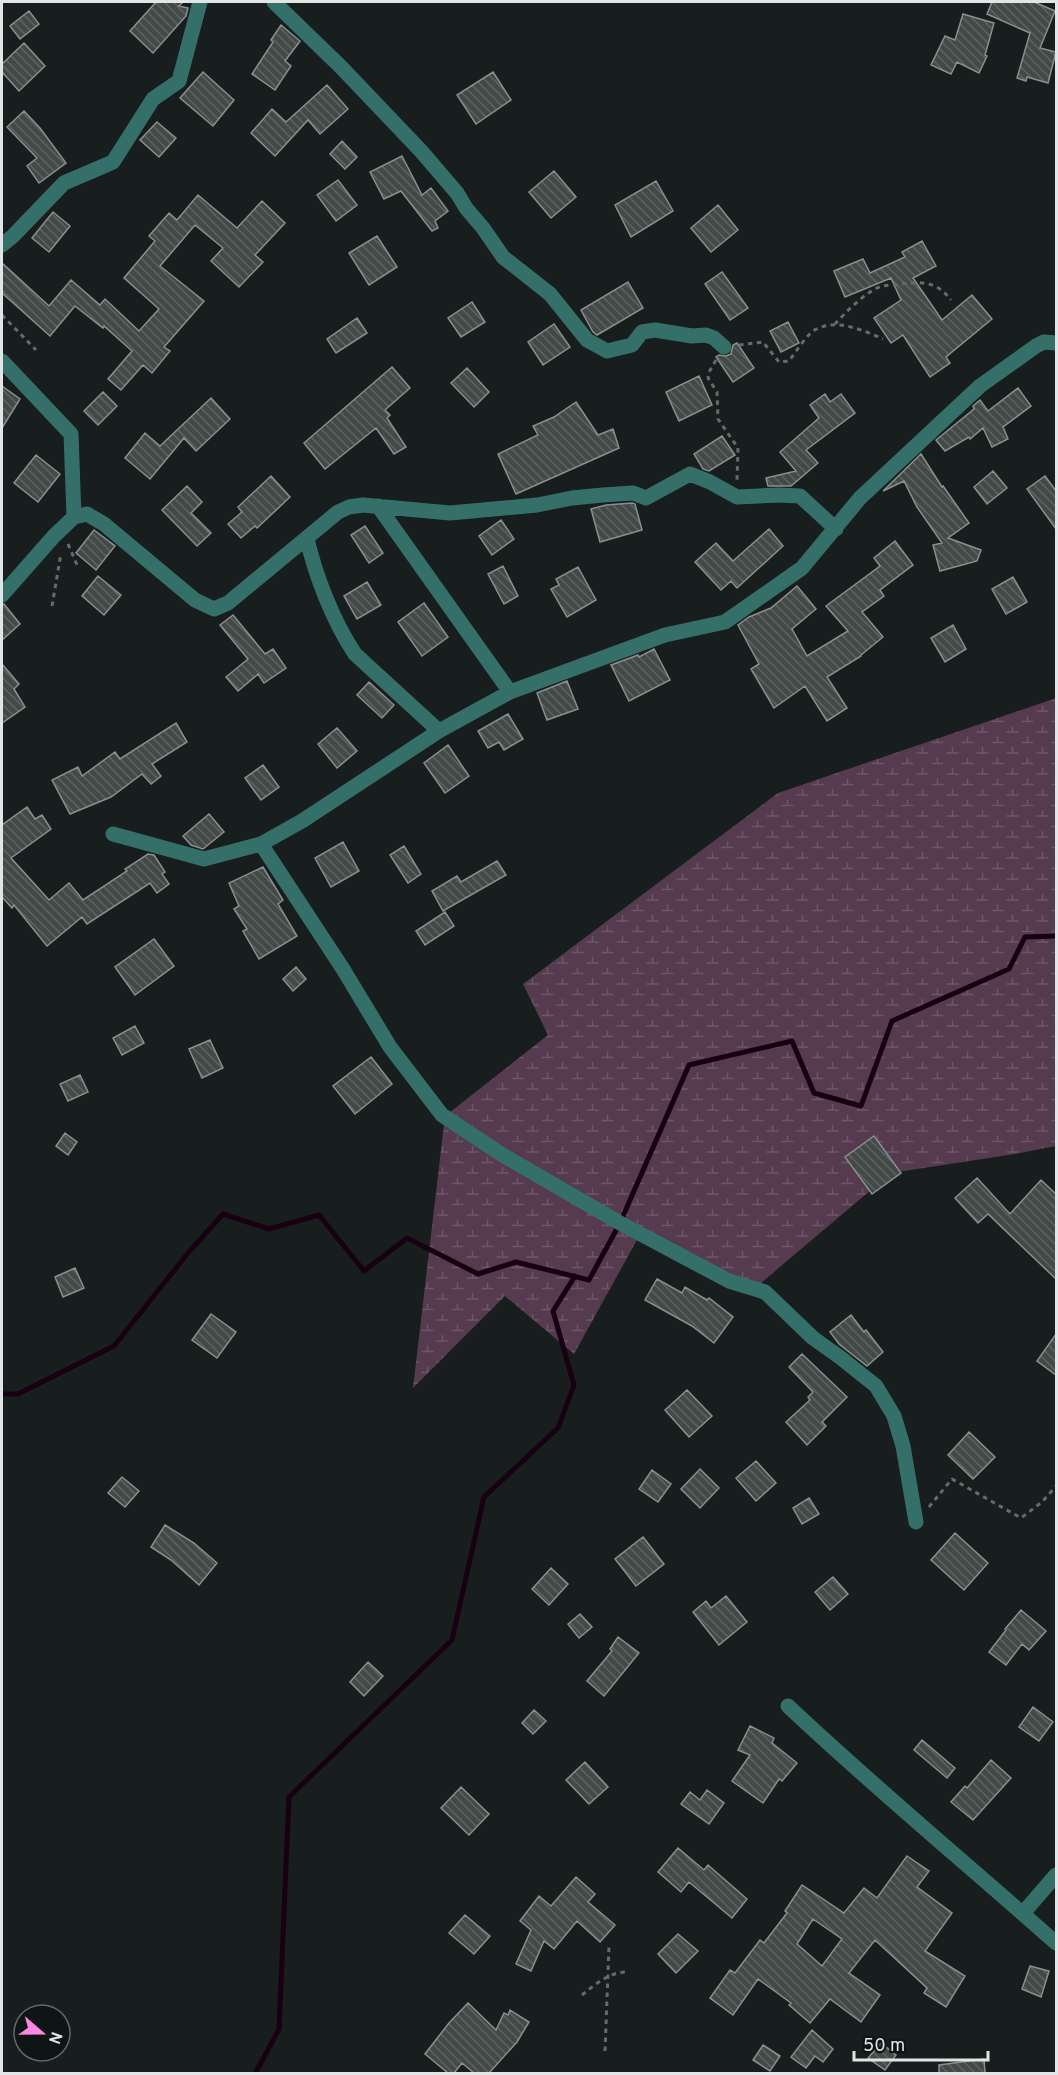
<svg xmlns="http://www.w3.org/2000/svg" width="1058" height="2075" viewBox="0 0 1058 2075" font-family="Overpass,sans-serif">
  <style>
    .wetland { fill: url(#wetland-marsh) }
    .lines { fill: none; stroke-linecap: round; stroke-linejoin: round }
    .stream { stroke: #180013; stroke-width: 5 }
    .building { fill: url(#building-back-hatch); stroke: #89908f; stroke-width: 1.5; fill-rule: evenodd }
    .path { stroke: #666b6b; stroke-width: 3; stroke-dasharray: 4.5 4.5; stroke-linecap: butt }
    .minor { stroke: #347069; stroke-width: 15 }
  </style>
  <defs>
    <pattern id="wetland-marsh" width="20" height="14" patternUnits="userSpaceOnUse" patternTransform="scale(1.5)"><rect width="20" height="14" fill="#563a4f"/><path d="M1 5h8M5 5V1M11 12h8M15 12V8" fill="none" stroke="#6e5668"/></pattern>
    <pattern id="building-back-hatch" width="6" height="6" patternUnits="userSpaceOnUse" patternTransform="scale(1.5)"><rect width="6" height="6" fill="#424947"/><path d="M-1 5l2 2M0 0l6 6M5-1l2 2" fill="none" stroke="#5d6361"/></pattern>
  </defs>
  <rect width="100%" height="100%" fill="#181e1d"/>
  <path class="wetland" d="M1056,698V1146L1015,1154L891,1173L755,1288L643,1229L574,1354L505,1296L413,1388L445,1116L548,1035L523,984L778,793Z"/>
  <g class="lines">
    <path class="stream" d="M2,1394H18L114,1346L188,1253L223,1214L269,1229L319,1215L364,1271L407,1238L478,1274L516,1262L589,1280L620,1223L689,1065L792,1041L814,1093L861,1106L892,1021L1009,969L1025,937L1056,936
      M255,2074L279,2029L289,1797L452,1640L484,1497L558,1428L574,1385L553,1311L575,1276"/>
  </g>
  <path class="building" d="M156,2H183L179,6L188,8L186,16L153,53L130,31Z
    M992,2H1034L1055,11L1040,48L1056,52L1048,83L1027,77L1026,81L1017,78L1030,33L987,14Z
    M29,11L39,24L20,39L10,26Z
    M963,14L994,23L985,55L987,56L979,73L957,62L951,74L931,65L945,36L955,40Z
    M281,25L300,41L285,61L291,66L275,90L252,74L273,42L271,40Z
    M24,43L45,66L19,91L2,72V64Z
    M203,72L234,100L213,126L180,98Z
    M493,72L511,100L476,124L457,95Z
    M327,85L348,109L320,134L308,120L275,156L251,133L272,109L286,122Z
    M24,111L40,128L66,163L39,183L27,166L37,158L7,127Z
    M157,122L176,138L159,157L140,140Z
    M342,141L357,157L345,169L330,154Z
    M402,156L422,195L431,188L448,211L435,221L438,228L432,231L401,191L384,199L370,172Z
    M554,171L576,197L551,218L529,192Z
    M338,180L357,205L336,221L317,195Z
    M656,181L673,211L631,237L615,205Z
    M198,195L237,228L262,201L285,223L255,255L263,262L239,287L211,261L223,248L195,225L160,266L204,301L164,347L170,351L152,373L143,365L121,390L108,379L132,351L104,326L103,328L75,306L50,336L2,293V263L49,306L71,280L100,305L105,299L139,331L159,309L124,278L155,241L149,236L169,213L177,220Z
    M718,205L738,230L711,252L691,228Z
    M53,212L70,226L49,252L32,238Z
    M377,236L397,267L369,285L349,253Z
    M922,241L936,266L913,278L942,320L972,295L992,319L946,357L950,363L930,377L903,335L891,343L874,318L901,300L891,278L845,297L834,271L863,259L870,273L905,257L902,252Z
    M722,272L748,308L730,320L705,284Z
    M628,282L643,308L597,335L593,332L581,310Z
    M472,302L485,322L461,337L448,318Z
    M357,318L367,333L336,353L327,339Z
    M788,322L799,343L781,352L770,331Z
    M554,324L570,347L543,365L528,342Z
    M737,343L754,368L733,382L716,357L719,355L726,356L731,354L733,345Z
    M392,367L410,388L385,410L390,415L387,418L406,447L394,454L376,428L325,469L304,443Z
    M467,368L489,392L474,407L451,383Z
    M699,376L712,405L679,421L666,392Z
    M2,386L20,399L2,428Z
    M1018,388L1031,406L1003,427L1008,439L992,447L983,428L970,439L969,437L945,451L936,440L974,409L973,406L980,400L988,411Z
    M103,392L117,406L98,425L84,411Z
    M825,394L830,402L841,394L855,413L806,450L818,463L791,486H768L766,478L796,471L780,452L819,418L810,405Z
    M211,398L230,419L196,451L184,438L150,479L125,458L145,433L160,446Z
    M576,402L598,435L613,429L619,448L516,494L498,454L538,435L533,426L554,417Z
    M722,436L735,455L709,471L703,469L694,454Z
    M921,454L942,487L943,486L969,523L948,538L981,550L977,561L940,571L933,545L942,543L917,507L904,481L883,491Z
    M36,455L60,474L38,502L14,483Z
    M993,471L1007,488L987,504L974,487Z
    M271,476L290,497L257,528L255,526L241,538L228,524L242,512L238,507Z
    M1045,476L1056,491V529L1027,489Z
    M187,486L202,502L191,513L211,533L197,546L162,510Z
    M632,503L635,504L642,530L600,542L591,509L606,505Z
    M501,520L514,539L492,555L479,536Z
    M365,526L383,553L369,563L351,535Z
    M769,529L783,546L737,588L731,581L721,590L695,562L716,543L733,561Z
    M94,530L115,546L96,570L76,553Z
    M895,541L913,565L880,590L884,596L862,612L883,637L861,655V656L827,677L847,708L827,721L805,686L774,708L751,669L759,664L738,625L749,617L771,608L797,586L816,609L792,629L807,656L848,631L826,606L880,566L874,558Z
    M503,566L518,596L504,604L488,574Z
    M578,567L596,600L567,617L551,589L559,585L556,579Z
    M98,576L121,595L104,615L82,596Z
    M1013,577L1027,602L1006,614L992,589Z
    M367,582L381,605L357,619L344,596Z
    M424,603L448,637L422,656L398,622Z
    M4,604L20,624L2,640V605Z
    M233,615L265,654L273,649L286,668L264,683L258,674L238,691L226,677L248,659L220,625Z
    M953,625L966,649L945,662L931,638Z
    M654,649L670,680L629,701L611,665L638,655L639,657Z
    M2,664L19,684L14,689L25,707L2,723Z
    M567,681L578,709L547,720L537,693Z
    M369,682L394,705L382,718L357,695Z
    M508,714L523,739L504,750L499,742L488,748L478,731Z
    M176,723L187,742L152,764L161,776L151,784L142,774L111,797L70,814L52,780L78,767L82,776L115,752L120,759Z
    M337,728L357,751L337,768L318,744Z
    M448,745L469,776L445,793L424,763Z
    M263,765L279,787L261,800L245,778Z
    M27,807L35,819L42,815L51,829L11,858L49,900L69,883L83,900L127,871L125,869L148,854L154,855L165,872L162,874L169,884L157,893L150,883L87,924L82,917L47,946L14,905L12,908L2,897V825Z
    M209,814L224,832L203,849L191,845L183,836Z
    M343,842L359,871L331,887L315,858Z
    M404,846L421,874L408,883L390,855Z
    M497,861L506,875L443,911L432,891L457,876L461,882Z
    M263,867L283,900L278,904L297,936L259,959L243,931L247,929L234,909L239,906L229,883Z
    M445,912L454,926L425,945L416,931Z
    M154,939L174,966L135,995L115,967Z
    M296,967L306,979L293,991L283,979Z
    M135,1026L144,1043L122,1055L113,1038Z
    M210,1040L223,1068L202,1078L189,1049Z
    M371,1057L392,1084L355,1114L333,1086Z
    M80,1075L88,1092L68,1101L60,1084Z
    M65,1133L77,1142L68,1155L56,1146Z
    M874,1136L901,1173L872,1194L845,1157Z
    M977,1178L1010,1214L1041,1180L1056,1194V1279L988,1214L978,1223L955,1198Z
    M75,1268L84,1288L63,1297L55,1277Z
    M657,1279L682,1293L685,1287L707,1300L709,1298L733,1317L714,1343L692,1326L645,1300Z
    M211,1314L236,1332L217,1358L192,1340Z
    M851,1315L864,1332L866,1330L883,1352L867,1366L839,1344L830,1332Z
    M1056,1334V1375L1037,1361Z
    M802,1354L847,1397L822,1422L826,1426L807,1445L786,1422L810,1400L808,1397L813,1392L789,1367Z
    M687,1390L712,1416L689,1437L665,1410Z
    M969,1432L995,1457L973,1479L948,1455Z
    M756,1461L776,1483L756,1501L736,1478Z
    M700,1469L719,1488L700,1508L681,1489Z
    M652,1470L671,1484L658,1502L639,1489Z
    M122,1477L139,1491L125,1507L108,1493Z
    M809,1498L819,1514L802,1524L793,1508Z
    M165,1525L194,1543L217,1563L199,1585L171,1560L151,1547Z
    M955,1533L988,1563L964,1590L931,1560Z
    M643,1537L664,1564L636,1586L615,1559Z
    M551,1568L568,1584L549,1605L532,1589Z
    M833,1577L848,1594L830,1610L815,1592Z
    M726,1596L747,1622L719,1645L693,1612L706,1601L711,1608Z
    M1021,1610L1046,1631L1029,1650L1022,1644L1006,1665L989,1652L1006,1630L1005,1629Z
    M580,1614L592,1627L579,1638L568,1624Z
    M618,1637L639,1653L604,1696L587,1681L612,1651L610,1649Z
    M368,1662L383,1676L364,1696L350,1682Z
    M1033,1707L1053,1722L1039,1741L1019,1727Z
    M534,1710L546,1721L533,1734L522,1723Z
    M750,1726L774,1738L772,1743L797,1763L782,1781L779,1779L763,1803L732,1781L750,1755L738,1750Z
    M922,1740L955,1768L947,1778L914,1750Z
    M991,1760L1011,1778L973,1820L951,1802L965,1786L967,1788Z
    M585,1762L608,1787L589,1804L566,1780Z
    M461,1787L489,1814L469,1835L441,1808Z
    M707,1790L724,1803L709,1824L681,1804L690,1792L700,1800Z
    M678,1848L704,1870L708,1865L747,1899L732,1918L689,1882L681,1892L658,1872Z
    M907,1856L929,1871L917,1887L952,1913L925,1951L965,1976L946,2007L924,1993L927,1988L875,1940L849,1973L880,1995L861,2022L830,1999L810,2023L789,2005L791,2003L758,1979L733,2015L710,1998L730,1970L735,1973L760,1940L764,1943L787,1913L785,1911L802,1885L844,1913L864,1888L877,1898ZM813,1919L842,1939L822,1966L797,1944Z
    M576,1877L595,1894L588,1902L615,1925L600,1942L577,1921L554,1949L544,1941L531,1971L516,1964L531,1930L520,1921L539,1896L551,1906Z
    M465,1915L490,1936L474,1954L449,1933Z
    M678,1934L698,1951L676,1973L658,1954Z
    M1030,1966L1049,1971L1041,1997L1022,1989Z
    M468,2003L496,2030L504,2013L508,2015L510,2010L529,2022L517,2042L489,2073H474L462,2063L454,2073H448L425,2054L449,2023Z
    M812,2030L833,2049L823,2062L815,2056L806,2068L791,2057Z
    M881,2043L896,2055L885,2070L868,2058Z
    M763,2045L780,2056L770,2071L753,2060Z
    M984,2059L985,2073H939V2065Z"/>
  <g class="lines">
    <path class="path" d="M2,315L36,350
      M835,324C846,312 866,291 882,286C887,285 892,285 896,285C919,281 936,280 951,300
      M739,345L763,342L779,362L789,361C794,354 808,334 813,331C835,317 862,330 883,339
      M716,360L709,372L708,378L717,392L718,419L738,448L737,480
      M68,544L78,567
      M52,606L61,553
      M929,1507L952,1479L1021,1518L1042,1502L1056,1486
      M582,1995C596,1984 610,1971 629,1972
      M605,2051L609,1946"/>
    <path class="minor" d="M274,2L341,67L421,151L457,193L466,208L483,228L503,257L550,294L587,340L607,351L632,345L642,332L655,330L692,336L706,335L714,338L724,347
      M2,245L13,236L64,183L113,162L153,99L179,81L200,2
      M2,361L71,434L74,517
      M378,506L510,692
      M307,539C316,577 333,621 355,654L439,731
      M2,595L54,536L74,517L87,514L104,524L195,600L214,609L228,603L338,512L349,507L363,505L450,513L537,505L572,498L603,495L633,493L646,498L690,474L710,482L737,497L778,495L800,496L836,529
      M113,834L204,859L261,844L302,821L439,731L510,692L665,635L725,622L802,568L860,498L980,386L1036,346L1044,342L1056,343
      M261,844L343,969L390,1047L442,1115L501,1154L620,1223L729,1281L765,1292L813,1338L841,1358L876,1386L894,1416L903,1446L916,1522
      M788,1706C875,1788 967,1864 1056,1943
      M1024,1912L1056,1875"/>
  </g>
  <rect width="1058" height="2075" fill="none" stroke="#e1e5e5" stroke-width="6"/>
  <g transform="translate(42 2033) rotate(110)"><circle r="28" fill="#0f1414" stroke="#636868" stroke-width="1.5"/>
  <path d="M0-4.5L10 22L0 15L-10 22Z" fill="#fc86e3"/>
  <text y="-9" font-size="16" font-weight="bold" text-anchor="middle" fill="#e1e5e5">N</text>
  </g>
  <path d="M854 2051v9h134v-9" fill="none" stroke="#e1e5e5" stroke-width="3"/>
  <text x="863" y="2051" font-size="18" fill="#e1e5e5" stroke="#0f1414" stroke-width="4.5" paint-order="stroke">50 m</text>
</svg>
